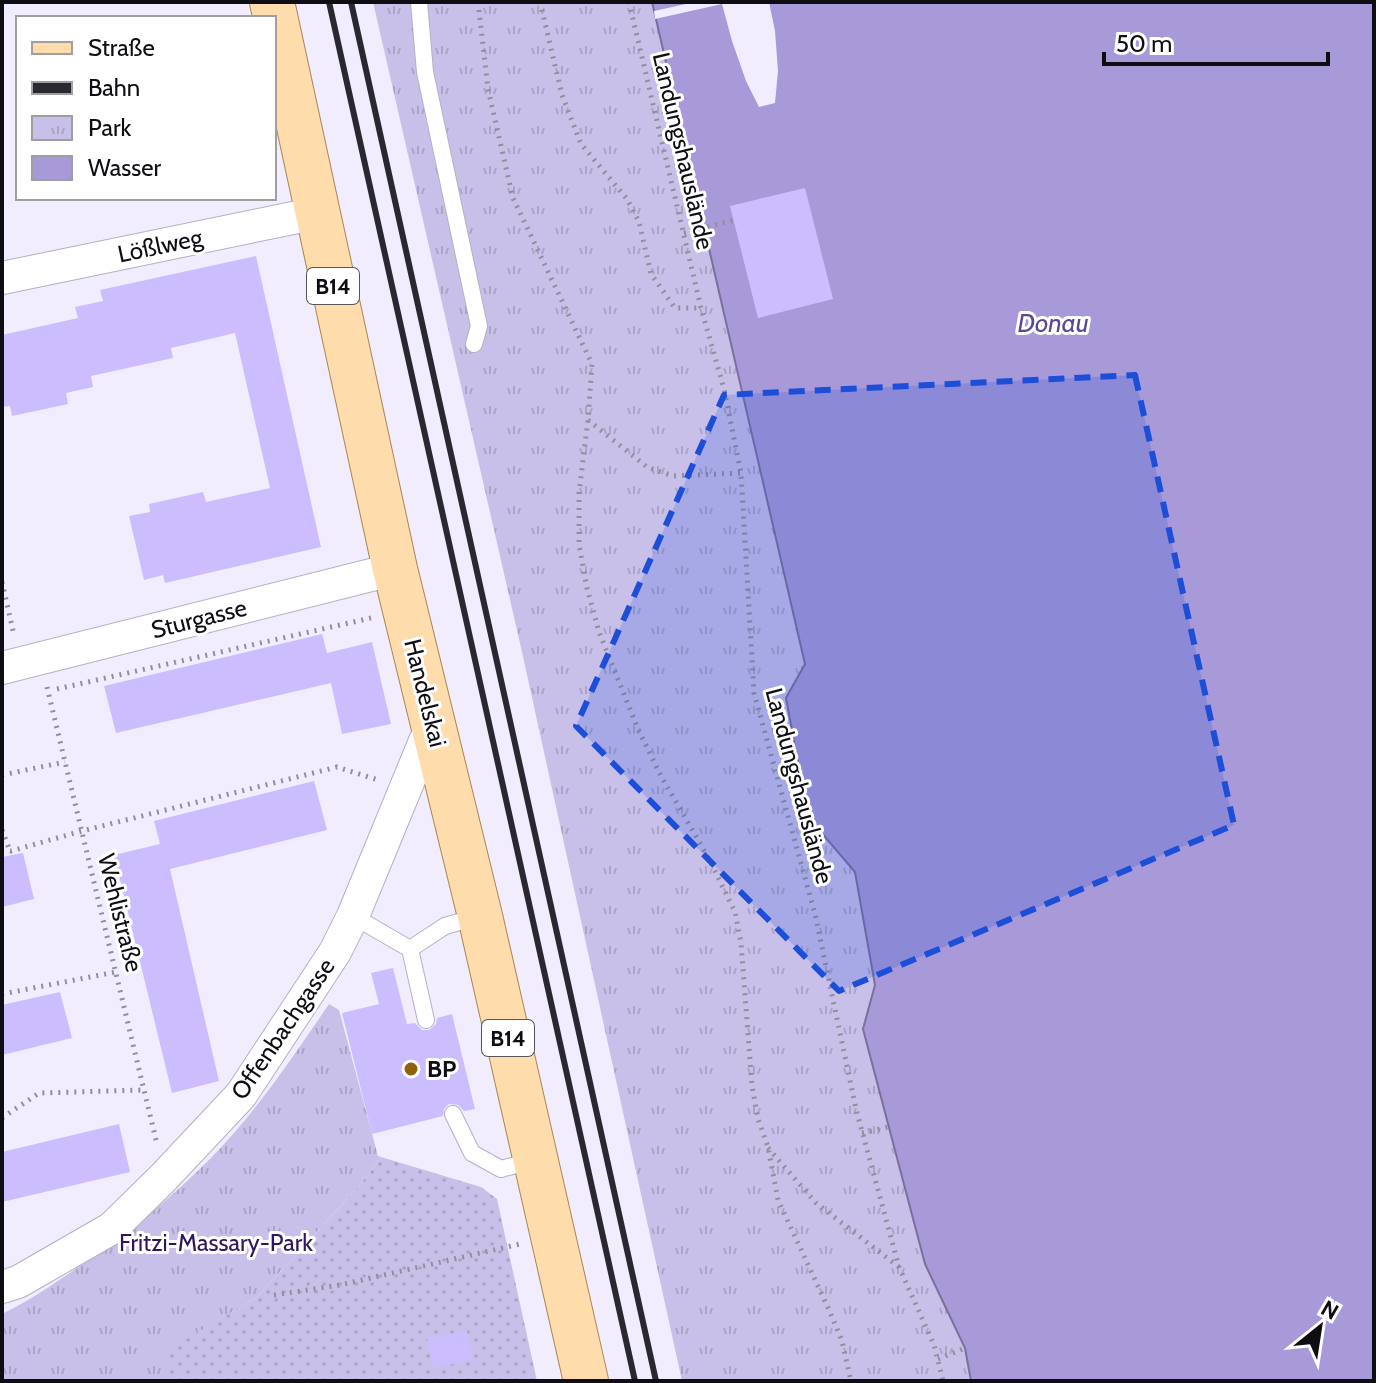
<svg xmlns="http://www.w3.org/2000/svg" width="1376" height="1383" viewBox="0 0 1376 1383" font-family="Cabin,sans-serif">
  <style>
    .park { fill: url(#park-tufts) }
    .garden { fill: url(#garden-dots) }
    .water { fill: #a899d8; stroke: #7a6f9d; stroke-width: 2 }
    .pier { fill: #f1edfe }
    .building { fill: #ccbefe }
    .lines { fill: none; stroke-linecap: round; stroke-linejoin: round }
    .lane-casing { stroke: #b4b0c4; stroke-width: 18 }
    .street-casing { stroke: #b4b0c4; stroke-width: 34 }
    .primary-casing { stroke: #a98553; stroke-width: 46 }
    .path { stroke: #928f9c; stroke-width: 5; stroke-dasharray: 2 6; stroke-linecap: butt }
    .lane { stroke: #fff; stroke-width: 16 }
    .street { stroke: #fff; stroke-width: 32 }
    .primary { stroke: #fedcac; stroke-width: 44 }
    .rail { stroke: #29272f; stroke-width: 6 }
    .marked { fill: #1d4ed8; fill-opacity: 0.2; stroke: #1d4ed8; stroke-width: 6; stroke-dasharray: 16 10; stroke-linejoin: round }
    .poi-dot { fill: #90610c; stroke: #fff; stroke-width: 3 }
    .labels { text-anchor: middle; stroke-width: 6; stroke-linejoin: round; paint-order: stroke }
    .shield { fill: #fff; stroke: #56565a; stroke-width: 2 }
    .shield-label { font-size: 22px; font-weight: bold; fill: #0e0d13 }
    .street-label { font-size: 24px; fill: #0e0d13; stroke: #fff }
    .poi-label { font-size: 24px; font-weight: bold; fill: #0e0d13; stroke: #fff; text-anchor: start }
    .park-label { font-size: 24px; fill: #30145d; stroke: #fff }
    .water-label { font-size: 26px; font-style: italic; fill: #5d4793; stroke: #fff }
  </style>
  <defs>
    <pattern id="park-tufts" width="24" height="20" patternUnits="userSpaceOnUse" patternTransform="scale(2)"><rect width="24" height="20" fill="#c9c0e9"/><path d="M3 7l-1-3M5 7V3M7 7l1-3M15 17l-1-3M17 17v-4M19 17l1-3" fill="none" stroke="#aba4c7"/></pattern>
    <pattern id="garden-dots" width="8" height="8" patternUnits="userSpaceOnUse" patternTransform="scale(2)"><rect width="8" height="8" fill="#c9c0e9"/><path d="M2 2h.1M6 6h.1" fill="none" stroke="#aba4c7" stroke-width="1.8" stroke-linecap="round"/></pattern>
  </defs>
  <rect width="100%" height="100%" fill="#f1edfe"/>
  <path class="park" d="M373,2H652L805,664L786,699L808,817L855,872L875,986L863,1030L925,1264L965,1348L971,1381H682L522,652Z
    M329,1004L339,1010L378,1156L381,1157L360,1185L257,1297L162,1355L277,1381H2V1314C29,1301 55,1283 80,1266C126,1235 171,1198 211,1158C256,1112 293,1057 329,1004Z"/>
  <path class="garden" d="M381,1157L481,1187L497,1199L537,1381L171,1379L162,1354L257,1297L360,1185Z"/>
  <path class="water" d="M652,2H1374V1381H971L965,1348L925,1264L863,1029L875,985L855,872L808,817L786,698L805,664Z"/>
  <path class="pier" d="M695,2H769L775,31L778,71L775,103L759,107L746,81L732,41L722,4L655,19L654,11Z"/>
  <path class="building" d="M805,188L833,299L758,318L730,206Z
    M256,256L321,547L165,583L163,575L144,580L129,516L150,512L149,504L203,492L206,502L270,488L235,333L171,348L173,358L91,376L93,387L66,393L68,404L12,416L10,406L2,407V335L78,318L75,307L103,301L100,290Z
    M322,634L327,653L372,642L391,724L342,734L331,683L116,733L104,686Z
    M314,781L327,830L170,869L219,1081L172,1093L114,855L160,844L154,821Z
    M23,853L34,899L2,907V857Z
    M393,968L407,1024L415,1023L422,1030H429L436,1024L437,1018L452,1014L475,1109L464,1111L458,1105L449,1104L444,1109L443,1116L372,1134L342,1013L379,1004L371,973Z
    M60,992L72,1038L2,1055V1005Z
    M119,1124L130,1172L2,1202V1152Z
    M467,1331L473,1360L433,1368L427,1338Z"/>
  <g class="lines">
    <g class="lane-casing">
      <path id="lane" d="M419,2L425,72L479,326L474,344
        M353,916L410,949L426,1020
        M410,949L445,926L480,916
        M453,1114L472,1153L501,1169L534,1160"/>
    </g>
    <g class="street-casing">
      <path id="street" d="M2,278L317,213
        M2,668L395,569
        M2,1287L18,1282L112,1228L163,1178L241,1095L335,952L353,916L432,724"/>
    </g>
    <g class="primary-casing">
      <path id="primary" d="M272,2L395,569L480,916L586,1381"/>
    </g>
    <path class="path" d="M478,2L488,89L513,198L592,364L588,420L579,493V544L587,588L599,632L638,729L661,776L709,859L735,912L741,943L752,1086L758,1119L768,1147L778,1200L830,1312L842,1341L851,1381
      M540,2L562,95L581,144L627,199L639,222L651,274L675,308H701
      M629,2L701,308L724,389L741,473L754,693L815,914L856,1109L899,1267L934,1345L943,1381
      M684,233L734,220
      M588,420L647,467L673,476L741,473
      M2,582L14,635
      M47,687L157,1144
      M57,689L371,618
      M2,775L65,762
      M2,830L10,851
      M2,850L11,851L82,831L337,767L378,780
      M2,994L116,972
      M2,1118L39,1093L144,1090
      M862,1133L888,1127
      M768,1148L816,1203L899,1267
      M274,1295L340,1285L520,1244
      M938,1359L965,1348"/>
    <use href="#lane" class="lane"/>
    <use href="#street" class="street"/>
    <use href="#primary" class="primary"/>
    <path class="rail" d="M329,2L635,1381
      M351,2L656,1381"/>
  </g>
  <path class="marked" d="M1135,375L1234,825L839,991L576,726L724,395Z"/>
  <circle class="poi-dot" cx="411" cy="1069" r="8"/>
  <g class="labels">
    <g class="shield">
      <rect x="307" y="268" width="52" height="36" rx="6"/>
      <rect x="482" y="1020" width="52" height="36" rx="6"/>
    </g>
    <g class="shield-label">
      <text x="333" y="294">B14</text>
      <text x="508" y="1046">B14</text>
    </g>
    <g class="street-label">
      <text transform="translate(683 151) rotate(77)" y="8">Landungshauslände</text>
      <text transform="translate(160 246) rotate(-12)" y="8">Lößlweg</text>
      <text transform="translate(199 619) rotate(-14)" y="8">Sturgasse</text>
      <text transform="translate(425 693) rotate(76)" y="8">Handelskai</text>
      <text transform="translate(799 786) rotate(75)" y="8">Landungshauslände</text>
      <text transform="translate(120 913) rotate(76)" y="8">Wehlistraße</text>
      <text transform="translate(283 1029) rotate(-56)" y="8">Offenbachgasse</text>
    </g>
    <g class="poi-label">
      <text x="427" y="1077">BP</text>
    </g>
    <g class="park-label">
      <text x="216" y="1251">Fritzi-Massary-Park</text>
    </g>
    <g class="water-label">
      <text x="1053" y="332">Donau</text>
    </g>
  </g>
  <rect width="1376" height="1383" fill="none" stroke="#0e0d13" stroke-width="8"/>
  <rect x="16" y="16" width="260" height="184" fill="#ffffff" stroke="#9f9ea1" stroke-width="2"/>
  <rect x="32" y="42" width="40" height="12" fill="#fedcac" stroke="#9f9ea1" stroke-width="2"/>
  <text x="88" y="56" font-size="24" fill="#0e0d13">Straße</text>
  <rect x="32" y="82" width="40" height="12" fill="#29272f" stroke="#9f9ea1" stroke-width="2"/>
  <text x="88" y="96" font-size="24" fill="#0e0d13">Bahn</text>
  <rect x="32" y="116" width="40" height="24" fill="url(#park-tufts)" stroke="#9f9ea1" stroke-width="2"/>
  <text x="88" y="136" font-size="24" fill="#0e0d13">Park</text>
  <rect x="32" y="156" width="40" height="24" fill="#a899d8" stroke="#9f9ea1" stroke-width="2"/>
  <text x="88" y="176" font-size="24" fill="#0e0d13">Wasser</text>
  <g transform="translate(1320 1327) rotate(30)" stroke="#ffffff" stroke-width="6" paint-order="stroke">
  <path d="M0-6L14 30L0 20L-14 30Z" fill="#0e0d13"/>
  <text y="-12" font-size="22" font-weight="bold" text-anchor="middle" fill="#0e0d13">N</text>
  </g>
  <path d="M1104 52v12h224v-12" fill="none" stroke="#0e0d13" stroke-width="4"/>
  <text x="1116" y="52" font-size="24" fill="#0e0d13" stroke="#ffffff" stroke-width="6" paint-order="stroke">50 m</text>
</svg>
